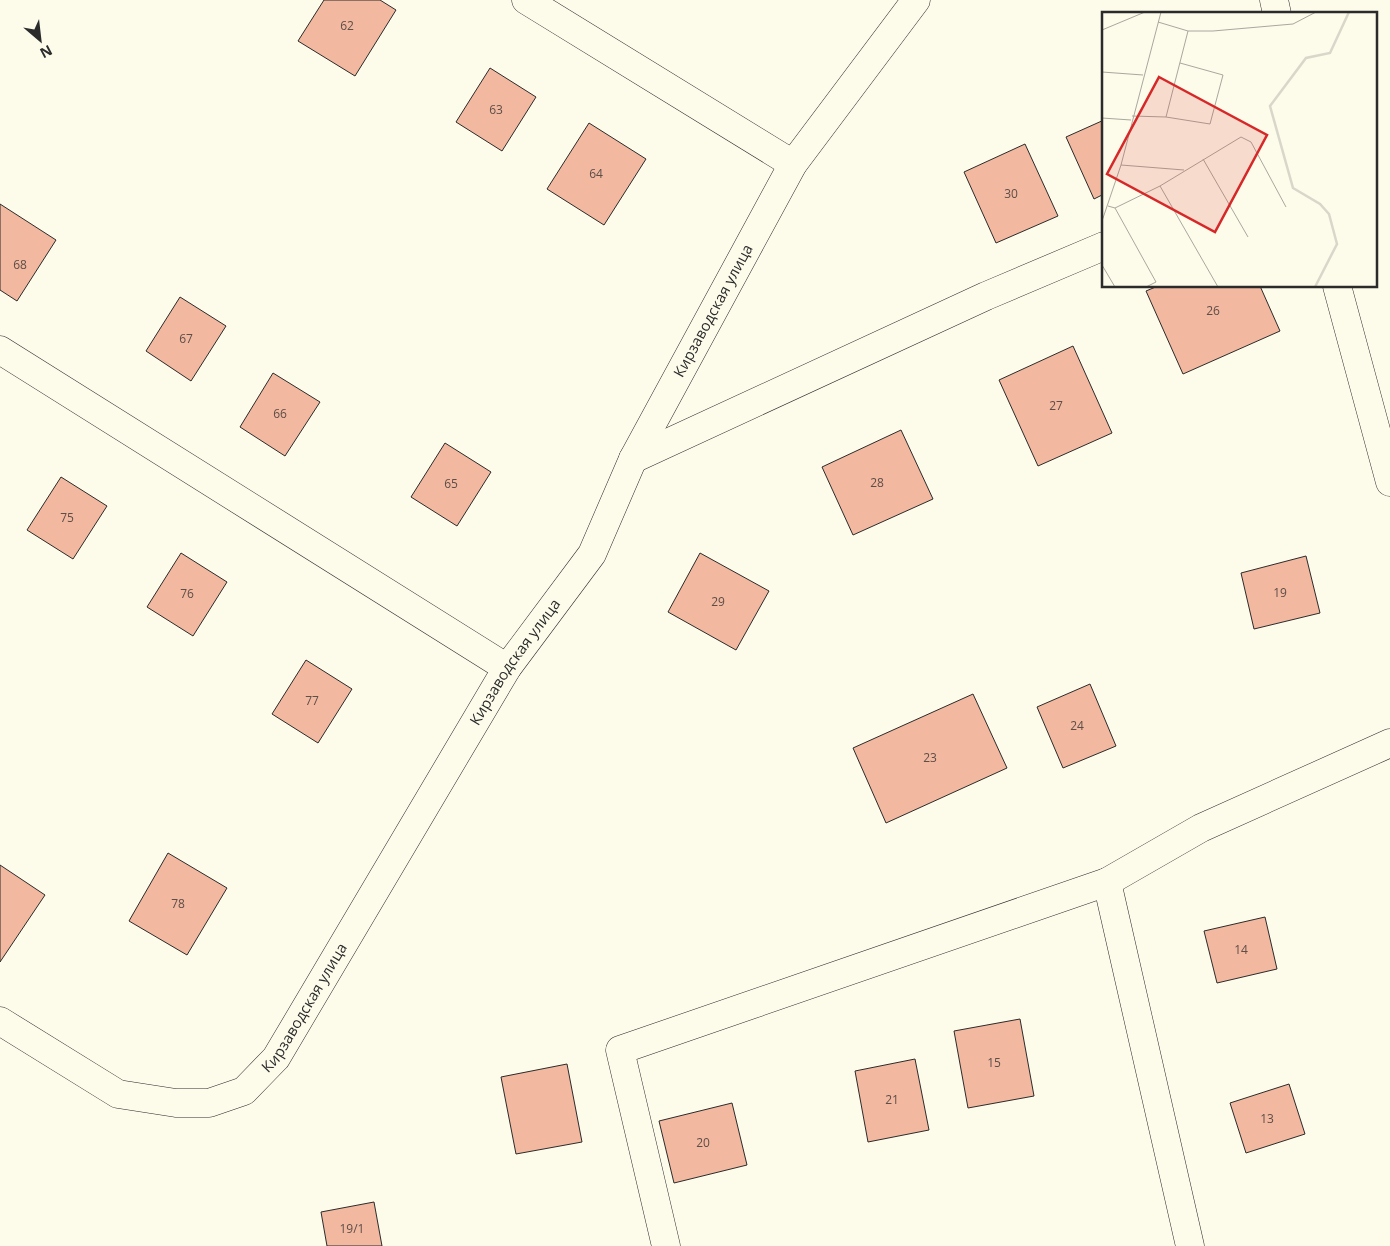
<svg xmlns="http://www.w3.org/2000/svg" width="1390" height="1246" viewBox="0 0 1390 1246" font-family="'Open Sans',sans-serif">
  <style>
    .building { fill: #f2b8a0; stroke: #2b2b2b }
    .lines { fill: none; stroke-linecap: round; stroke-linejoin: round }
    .street-casing { stroke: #2b2b2b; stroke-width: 29 }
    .secondary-casing { stroke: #2b2b2b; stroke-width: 29 }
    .street { stroke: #fdfbea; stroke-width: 28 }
    .secondary { stroke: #fdfbea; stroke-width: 28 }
    .labels { text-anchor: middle; stroke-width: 4; stroke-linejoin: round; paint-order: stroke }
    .number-label { font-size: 12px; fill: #5d4e48 }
    .street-label { font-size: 15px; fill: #2b2b2b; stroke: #fdfbea }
    .inset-river { fill: none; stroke: #d8d7c9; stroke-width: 2.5 }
    .inset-road { fill: none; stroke: #a9a89e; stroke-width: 1 }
    .view { fill: #d62828; fill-opacity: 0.15; stroke: #d62828; stroke-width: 2.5 }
    .inset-edge { fill: none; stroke: #2b2b2b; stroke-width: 2.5 }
  </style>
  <rect width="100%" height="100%" fill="#fdfbea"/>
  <path class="building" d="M324,0H380L396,10L355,76L298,41Z
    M490,68L536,97L502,151L456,122Z
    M1104,120V194L1094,199L1066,137Z
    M589,123L646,159L604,225L547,189Z
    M1025,144L1058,216L996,243L964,172Z
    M0,204L56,240L17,301L0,290Z
    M1158,286H1260L1280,331L1183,374L1146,291Z
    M180,297L226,326L191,381L146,351Z
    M1073,346L1112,433L1038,466L999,380Z
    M273,373L320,402L285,456L240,427Z
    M901,430L933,499L853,535L822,467Z
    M445,443L491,472L457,526L411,497Z
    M61,477L107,506L73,559L27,530Z
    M181,553L227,582L193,636L147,607Z
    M700,553L769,591L736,650L668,612Z
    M1306,556L1320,613L1254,629L1241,573Z
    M306,660L352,689L318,743L272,714Z
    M1090,684L1116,746L1063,768L1037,707Z
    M973,694L1007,768L886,823L853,748Z
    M168,853L227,888L187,955L129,921Z
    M0,865L45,895L0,962Z
    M1265,917L1277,969L1217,983L1204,931Z
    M1020,1019L1034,1096L968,1108L954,1031Z
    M915,1059L929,1130L868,1142L855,1071Z
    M567,1064L582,1142L516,1154L501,1077Z
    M1289,1084L1305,1134L1246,1153L1230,1103Z
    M732,1103L747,1165L674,1183L659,1121Z
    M374,1202L382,1246H327L321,1212Z"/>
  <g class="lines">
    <g class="street-casing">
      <g id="street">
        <path d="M526,0L793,164"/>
        <path d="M0,350L507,668"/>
        <path d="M633,459L986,296L1104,246"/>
        <path id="s1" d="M0,1021L118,1094L176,1103H209L244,1091L276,1058L507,668L592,554L633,459L793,164L916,0"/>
        <path d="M666,1246L620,1050L1107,882"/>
        <path d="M1190,1246L1107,882L1201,828L1390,743"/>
      </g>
    </g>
    <g class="secondary-casing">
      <path id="secondary" d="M1274,0L1277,14
        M1337,286L1390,482"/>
    </g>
    <use href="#street" class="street"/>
    <use href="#secondary" class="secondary"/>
  </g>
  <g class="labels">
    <g class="number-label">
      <text x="347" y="30">62</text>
      <text x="496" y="114">63</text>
      <text x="596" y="178">64</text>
      <text x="1011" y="198">30</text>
      <text x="20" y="269">68</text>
      <text x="1213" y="315">26</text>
      <text x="186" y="343">67</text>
      <text x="1056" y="410">27</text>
      <text x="280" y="418">66</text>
      <text x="877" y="487">28</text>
      <text x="451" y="488">65</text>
      <text x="67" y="522">75</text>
      <text x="1280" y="597">19</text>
      <text x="187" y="598">76</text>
      <text x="718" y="606">29</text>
      <text x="312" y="705">77</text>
      <text x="1077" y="730">24</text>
      <text x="930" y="762">23</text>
      <text x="178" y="908">78</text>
      <text x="1241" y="954">14</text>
      <text x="994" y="1067">15</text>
      <text x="892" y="1104">21</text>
      <text x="1267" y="1123">13</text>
      <text x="703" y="1147">20</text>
      <text x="352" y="1233">19/1</text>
    </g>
    <g class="street-label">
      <text dy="5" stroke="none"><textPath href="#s1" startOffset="1181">Кирзаводская улица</textPath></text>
      <text dy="5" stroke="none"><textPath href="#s1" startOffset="776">Кирзаводская улица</textPath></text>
      <text dy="5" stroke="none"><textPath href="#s1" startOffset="371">Кирзаводская улица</textPath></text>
    </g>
  </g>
  <g transform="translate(1102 12)">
    <rect width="275" height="275" fill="#fdfbea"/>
    <path class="inset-river" d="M213,275L235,232L227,202L218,192L191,176L168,94L204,46L228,41L247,0"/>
    <path class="inset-road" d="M56,10L86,19H111L191,12L214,0M0,18L43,0M0,60L41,63M30,104L64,105L86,19M64,105L108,112L121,63L78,51M0,106L29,108M101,147L146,225M19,153L82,158M58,174L116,275M6,194L13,196L58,174L139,125L149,130L184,195M13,196L54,270L44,275M0,209L19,153L59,0M0,253L13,275"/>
    <path class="view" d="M57,65L165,123L113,220L5,162Z"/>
    <rect width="275" height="275" class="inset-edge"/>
  </g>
  <g transform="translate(40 40) rotate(152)" stroke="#fdfbea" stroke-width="4" paint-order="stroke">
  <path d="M0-4L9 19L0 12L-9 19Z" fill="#2b2b2b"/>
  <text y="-8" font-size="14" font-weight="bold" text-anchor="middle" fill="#2b2b2b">N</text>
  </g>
</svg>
